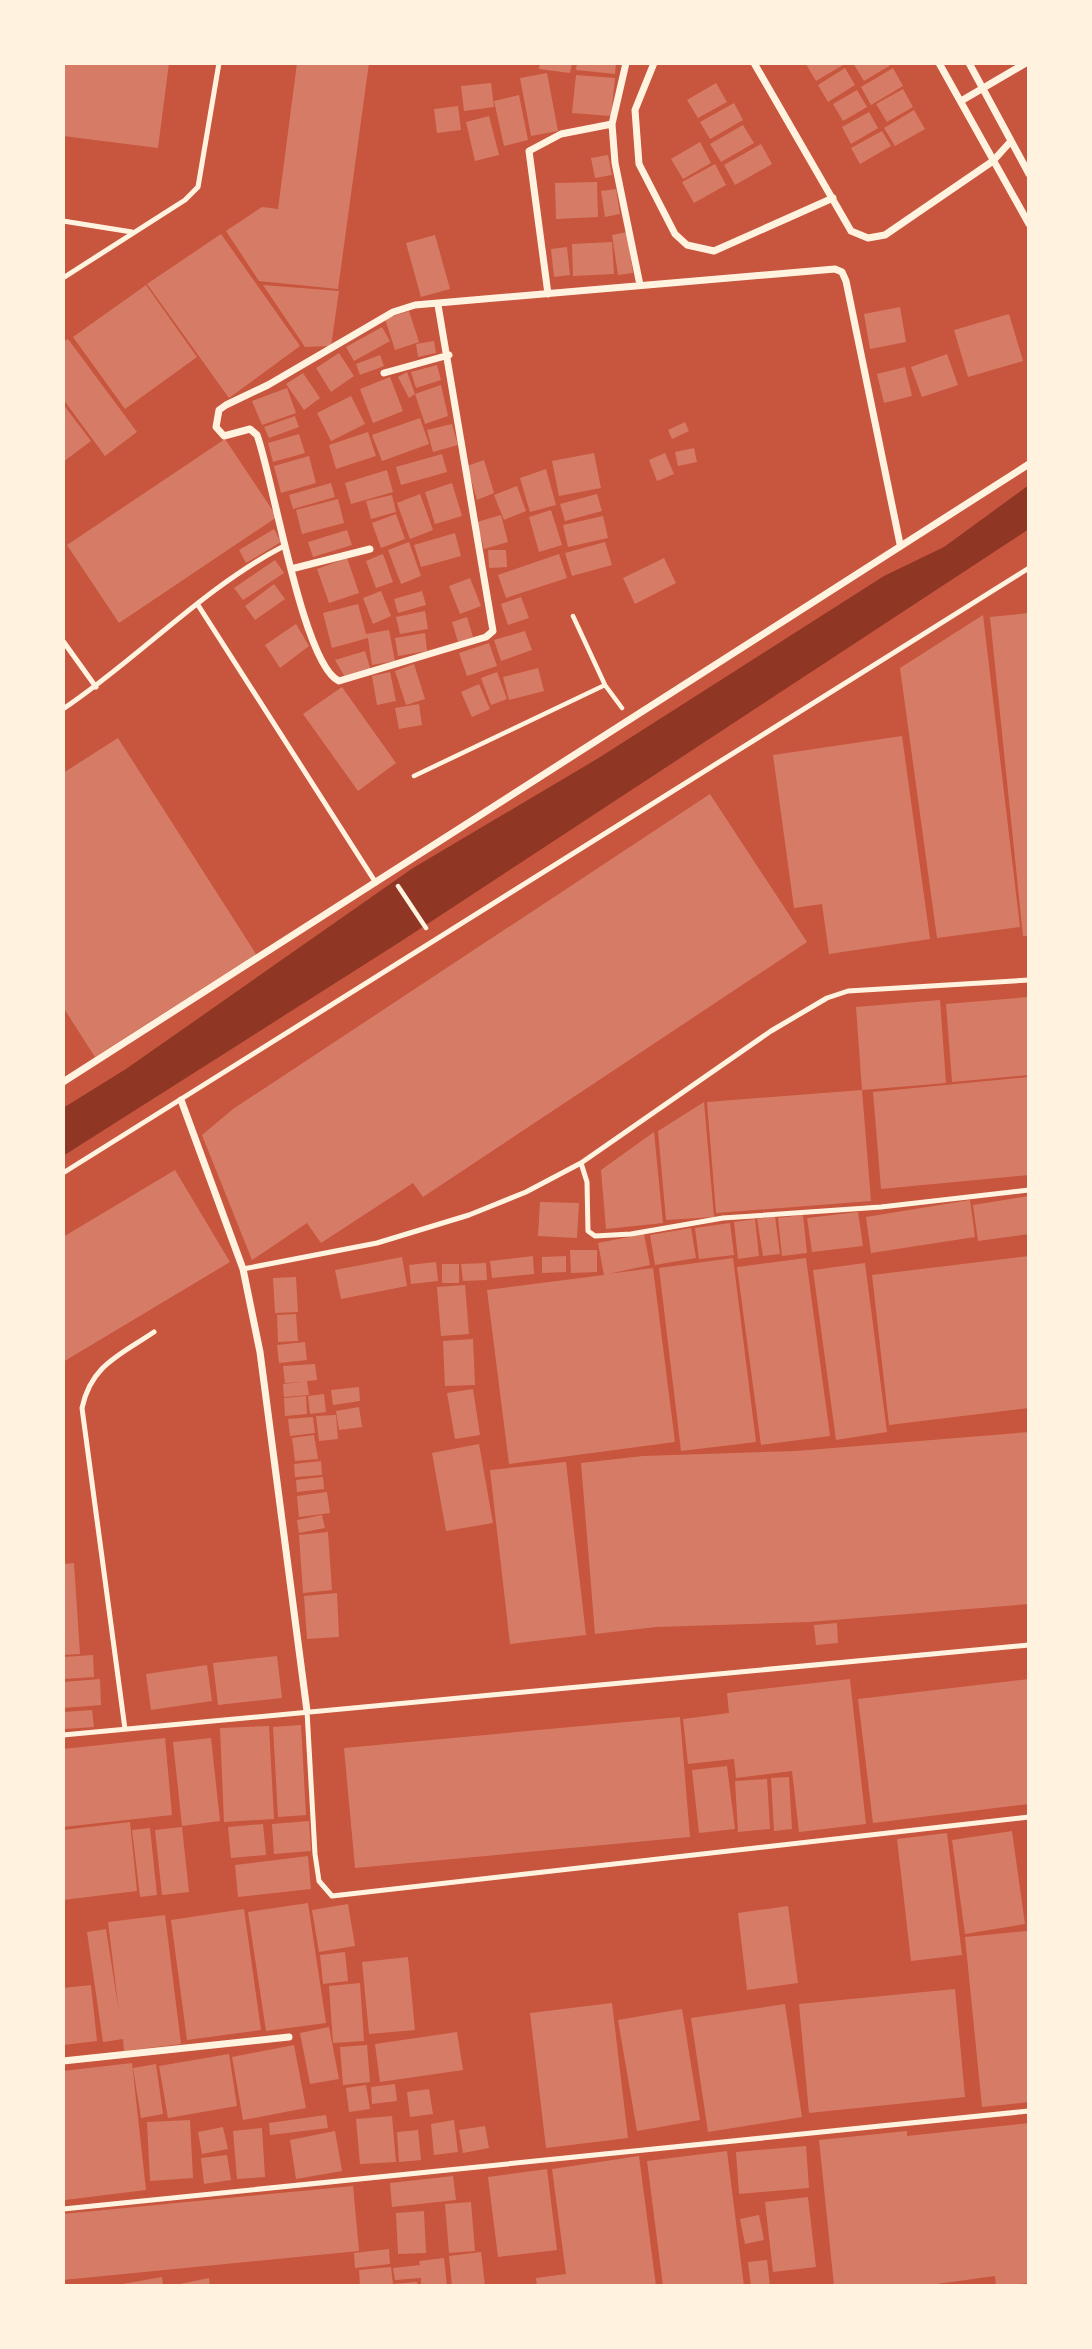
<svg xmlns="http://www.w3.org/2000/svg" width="1092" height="2349" viewBox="0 0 1092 2349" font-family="Poppins,sans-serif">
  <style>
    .water { fill: #8f3625 }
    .building { fill: #d67c66 }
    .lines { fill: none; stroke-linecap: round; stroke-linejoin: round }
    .path { stroke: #fff3e0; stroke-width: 4.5 }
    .service { stroke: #fff3e0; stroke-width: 5 }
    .minor { stroke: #fff3e0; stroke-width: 7 }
  </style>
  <rect width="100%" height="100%" fill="#c8553d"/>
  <path class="water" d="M1029,485V529L403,940L63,1156V1108L126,1069L413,868L597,759L884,576L944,547Z"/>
  <path class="building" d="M63,63H169L158,148L63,136Z
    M297,63H369L338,289L259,281L226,231L262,207L278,209Z
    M540,63H572L570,73L539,69Z
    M577,63H616L615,74L576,70Z
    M842,63L843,65L816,81L806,64Z
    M853,63H894L864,81Z
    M845,68L855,85L828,102L818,85Z
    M893,68L903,86L871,105L861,87Z
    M547,73L558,131L531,136L520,78Z
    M576,75L615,78L611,116L572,113Z
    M491,83L494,107L464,111L461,86Z
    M716,83L727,102L698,118L687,100Z
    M903,89L913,107L887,122L876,104Z
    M857,90L867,107L843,121L833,104Z
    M519,95L528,140L504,146L494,101Z
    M734,103L743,120L710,139L700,122Z
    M458,106L461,130L437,133L434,109Z
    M914,110L925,129L895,146L884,128Z
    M869,112L878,128L851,144L842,127Z
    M489,116L499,155L475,161L466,122Z
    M743,125L754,143L721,162L710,144Z
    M882,131L891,146L860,164L851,148Z
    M700,142L711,163L683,179L671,159Z
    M761,144L772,164L735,185L724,165Z
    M608,155L612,175L595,178L591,158Z
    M715,164L726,185L694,203L682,182Z
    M597,182L598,217L556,219L555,183Z
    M616,189L620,214L605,217L601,191Z
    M627,232L633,273L618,275L612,235Z
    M221,234L300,346L229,398L147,284Z
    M435,235L450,289L421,297L406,243Z
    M612,242L614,274L573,276L572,244Z
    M567,247L570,275L554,277L551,249Z
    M146,285L197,357L125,409L73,337Z
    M263,285L339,291L331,346L305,347Z
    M900,307L906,342L870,349L864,314Z
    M409,311L419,342L395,350L385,319Z
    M1009,314L1023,361L968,377L954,330Z
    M382,327L390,341L354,361L346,347Z
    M68,339L137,432L105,456L63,399V342Z
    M434,341L436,353L418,357L416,344Z
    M339,353L354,376L331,392L316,368Z
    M947,354L958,385L922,397L911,367Z
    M380,355L384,366L360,375L356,364Z
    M437,365L441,380L416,388L411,372Z
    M905,367L912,396L884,403L877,374Z
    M407,372L415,394L409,398L398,377Z
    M303,373L320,398L304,410L286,384Z
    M390,377L403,411L373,423L360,389Z
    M441,385L448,416L425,424L415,394Z
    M287,388L296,413L262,425L252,401Z
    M351,396L365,424L331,441L317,413Z
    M63,404L91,441L63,462Z
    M295,416L299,427L269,438L264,427Z
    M420,418L429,444L382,461L372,435Z
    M685,422L689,431L672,439L668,430Z
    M452,424L458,445L433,452L427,430Z
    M368,432L376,456L336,469L329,445Z
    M299,434L305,453L273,462L268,443Z
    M225,439L277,517L119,623L67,545Z
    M694,448L697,462L678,466L675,452Z
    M594,453L601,488L559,496L552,461Z
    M665,453L674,474L657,481L649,460Z
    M442,454L447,472L401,485L396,467Z
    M309,456L316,483L281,493L274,466Z
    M484,460L494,493L477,500L467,466Z
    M546,469L556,505L530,512L520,478Z
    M387,470L393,492L351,504L345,483Z
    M331,483L335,497L293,509L289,495Z
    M452,483L462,516L435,524L425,492Z
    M517,486L526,511L504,520L494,495Z
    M420,494L433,530L410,539L397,503Z
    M597,494L602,511L565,521L560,504Z
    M392,495L396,512L371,519L366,501Z
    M338,499L344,523L302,534L296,510Z
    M551,510L562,545L539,552L529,517Z
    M396,514L405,539L381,548L372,523Z
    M501,515L508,542L484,549L477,522Z
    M603,516L608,538L568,547L563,525Z
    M274,529L281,542L246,563L239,550Z
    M347,530L352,545L313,557L308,542Z
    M455,533L461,556L421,567L414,545Z
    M409,542L421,576L401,584L388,550Z
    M605,542L612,565L572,576L565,553Z
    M488,550H506L507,567L489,568Z
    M383,554L393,582L376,588L366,561Z
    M559,554L567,578L506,598L498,575Z
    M347,558L359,593L329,603L317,569Z
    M664,558L676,583L635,604L623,578Z
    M275,560L284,573L243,600L234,588Z
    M470,578L481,606L460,614L449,586Z
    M274,584L285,599L255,620L245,606Z
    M381,591L391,616L373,624L363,598Z
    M422,591L426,605L398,613L394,599Z
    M521,597L529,618L508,625L501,604Z
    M358,604L366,634L389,630L395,661L372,665L368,638L332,648L323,613Z
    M425,611L428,629L400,634L396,617Z
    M1029,613V936H1023L990,617Z
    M983,615L1020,927L937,938L900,668Z
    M467,617L473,637L458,642L452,622Z
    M296,624L309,646L280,668L265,645Z
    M525,631L532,650L501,661L494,640Z
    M425,633L427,651L398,656L395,638Z
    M489,643L497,666L467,676L459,653Z
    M365,651L371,671L345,677L335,660Z
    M414,664L425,699L406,705L395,671Z
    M538,668L544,691L509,700L503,677Z
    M390,672L396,701L377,705L372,676Z
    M497,672L507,699L491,705L481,678Z
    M479,684L490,709L472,717L461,692Z
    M342,687L396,763L358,791L303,714Z
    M419,704L422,725L399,729L395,708Z
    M902,736L930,939L829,954L822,904L794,908L773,755Z
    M118,738L256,954L95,1057L63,1007V773Z
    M710,794L807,942L423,1197L413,1183L321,1243L307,1223L252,1260L202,1135L233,1109Z
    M1029,997V1075L952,1082L946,1004Z
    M940,1000L946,1083L862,1090L871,1201L716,1213L707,1102L862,1090L856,1007Z
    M1029,1077V1175L881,1189L873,1092Z
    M704,1102L714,1217L666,1220L658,1131Z
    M654,1132L663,1223L606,1229L601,1170Z
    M175,1170L230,1262L63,1362V1237Z
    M1029,1196V1234L978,1241L973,1205Z
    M970,1200L975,1237L871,1253L866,1217Z
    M540,1202L579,1203L577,1238L538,1236Z
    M858,1212L863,1246L812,1252L807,1218Z
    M803,1215L807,1253L782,1256L778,1218Z
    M775,1216L780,1254L763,1256L757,1219Z
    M755,1219L759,1256L738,1259L734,1222Z
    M730,1223L734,1255L699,1259L695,1228Z
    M691,1228L696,1258L655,1265L650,1235Z
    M644,1234L650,1265L608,1274L653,1268L675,1442L509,1464L487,1290L604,1275L598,1243Z
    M570,1250H597V1272L571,1273Z
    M533,1256L534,1274L492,1278L490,1261Z
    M566,1256V1272L542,1273V1257Z
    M1029,1256V1408L889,1425L872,1275Z
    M402,1257L407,1286L341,1299L335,1270Z
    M733,1258L756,1442L681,1451L659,1268Z
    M806,1258L830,1436L761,1445L737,1267Z
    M436,1262L438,1281L411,1284L409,1265Z
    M486,1263L487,1280L463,1281L461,1264Z
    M865,1263L887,1432L836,1440L813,1270Z
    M442,1264H459V1283H442Z
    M296,1277L298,1312L275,1313L273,1278Z
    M465,1285L469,1334L441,1336L437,1287Z
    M296,1314L298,1341L278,1342L277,1315Z
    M473,1339L475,1385L445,1386L443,1341Z
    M305,1342L307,1360L279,1363L277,1345Z
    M315,1364L317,1380L307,1381L309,1395L284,1397L283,1384L302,1382L285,1383L283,1366Z
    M359,1387L360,1401L333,1405L331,1390Z
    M473,1389L480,1435L455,1439L447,1393Z
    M324,1394L326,1412L310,1414L308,1396Z
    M306,1396L307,1414L285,1416L284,1398Z
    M359,1407L362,1427L339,1430L336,1411Z
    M336,1415L338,1439L319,1441L316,1416Z
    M313,1417L315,1433L290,1436L288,1419Z
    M1029,1432V1604L809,1622L656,1627L595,1634L581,1463L643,1456L796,1451Z
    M314,1435L318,1459L295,1461L292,1438Z
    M479,1444L493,1523L446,1531L432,1453Z
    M321,1461L322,1475L295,1477L294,1464Z
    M566,1462L586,1635L510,1644L490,1470Z
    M323,1477L324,1489L297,1492L296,1480Z
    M327,1492L330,1513L299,1517L297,1496Z
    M322,1515L325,1528L299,1533L297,1520Z
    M328,1532L332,1590L303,1593L299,1535Z
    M74,1563L80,1654L63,1655V1564Z
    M337,1593L339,1637L307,1639L304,1596Z
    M837,1623L838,1643L816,1645L814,1625Z
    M93,1655L94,1677L63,1679V1657Z
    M277,1656L282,1698L218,1705L213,1663Z
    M207,1665L212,1701L151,1710L146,1674Z
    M100,1679L101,1705L63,1708V1682Z
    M850,1679L866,1824L799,1832L792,1771L736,1778L734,1759L688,1764L683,1719L729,1713L727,1693Z
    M1029,1679V1804L873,1823L858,1699Z
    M92,1710L94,1727L65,1729L63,1712Z
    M680,1717L690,1837L355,1868L344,1748Z
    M301,1725L306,1815L278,1817L273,1727Z
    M269,1726L274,1819L224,1822L220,1728Z
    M165,1738L172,1815L63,1827V1749Z
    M211,1738L220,1821L182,1826L173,1742Z
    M727,1766L735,1829L699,1833L692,1770Z
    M789,1777L792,1829L774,1831L771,1778Z
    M767,1779L770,1829L738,1832L735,1781Z
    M309,1821L311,1851L274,1854L272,1824Z
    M130,1822L137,1891L63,1900V1830Z
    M263,1824L266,1855L231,1858L228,1827Z
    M182,1827L189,1892L162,1895L155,1830Z
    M150,1828L157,1895L140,1897L132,1830Z
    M1012,1831L1025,1924L965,1934L952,1840Z
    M947,1833L962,1955L911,1961L897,1839Z
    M308,1856L311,1889L238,1897L235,1865Z
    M308,1903L326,2023L266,2031L248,1912Z
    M348,1904L355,1946L319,1952L312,1910Z
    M788,1906L798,1983L747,1990L738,1913Z
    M244,1909L261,2030L187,2040L171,1920Z
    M165,1915L181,2044L124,2051L123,2039L103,2042L87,1932L106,1929L119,2012L108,1922Z
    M1027,1931L1029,2102L982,2107L965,1937Z
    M345,1952L348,1981L323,1984L320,1955Z
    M408,1957L415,2030L369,2034L362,1962Z
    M360,1983L364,2041L333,2043L329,1986Z
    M91,1985L97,2041L63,2045V1988Z
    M955,1989L965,2097L809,2113L799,2004Z
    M612,2003L628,2138L546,2148L530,2013Z
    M785,2004L802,2117L708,2132L691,2018Z
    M682,2009L700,2120L637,2131L618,2020Z
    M329,2027L339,2079L310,2084L300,2033Z
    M457,2032L463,2070L380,2082L375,2044Z
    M294,2045L306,2108L243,2120L232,2057Z
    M367,2045L370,2082L343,2085L340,2047Z
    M229,2054L237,2106L168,2118L159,2066Z
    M132,2063L146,2190L65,2200L63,2071Z
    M156,2064L163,2114L141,2118L133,2068Z
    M395,2084L397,2101L372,2104L371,2087Z
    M366,2085L370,2109L349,2112L346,2088Z
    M429,2089L433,2114L410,2117L407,2092Z
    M326,2115L328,2128L270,2135L269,2123Z
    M392,2116L396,2162L360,2164L356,2119Z
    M190,2120L193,2178L150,2181L147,2122Z
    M454,2120L458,2152L434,2155L431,2124Z
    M1029,2123V2283L996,2286L995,2276L922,2286H834L819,2140L907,2131V2136Z
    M485,2126L489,2148L463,2153L459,2130Z
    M223,2127L228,2149L202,2154L198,2132Z
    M262,2128L265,2177L237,2179L233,2131Z
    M418,2130L421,2160L399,2162L397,2132Z
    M335,2131L342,2171L296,2179L290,2140Z
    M806,2146L809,2188L739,2194L736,2152Z
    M727,2151L744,2286H663L647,2161Z
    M227,2155L231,2180L204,2184L201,2158Z
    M639,2156L656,2286H537L536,2278L566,2274L552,2169Z
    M547,2169L557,2250L498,2257L488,2177Z
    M453,2176L456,2200L392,2207L390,2183Z
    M353,2186L359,2251L63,2280V2214Z
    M808,2197L816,2267L773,2272L765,2202Z
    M471,2202L475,2251L449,2253L445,2204Z
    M424,2211L426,2253L398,2254L396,2213Z
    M759,2215L764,2240L745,2244L740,2219Z
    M389,2249L390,2264L355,2268L354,2253Z
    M481,2252L485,2286H452L449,2256Z
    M444,2258L447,2286H421V2278L395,2280L393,2268L420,2265L419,2261Z
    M767,2260L770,2286H751L748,2262Z
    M391,2267L393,2284L417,2282L418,2286H360L359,2270Z
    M162,2277L163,2286H117V2285Z
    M209,2278L210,2286H175V2285Z"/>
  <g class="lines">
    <path class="path" d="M573,616L605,685L622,708
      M414,776L605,685
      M398,886L426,928"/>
    <path class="service" d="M63,221L132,232
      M63,278L185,200L198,187L219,63
      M198,605L376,883
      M63,641L96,687
      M63,709C139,658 203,588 284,546
      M581,1163L587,1182L588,1231L595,1236L631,1234L723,1218L881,1207L1029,1190
      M63,1173L1029,568
      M243,1269L377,1243L469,1215L526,1192L581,1163L771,1031L827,998L848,991L1029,980
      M307,1711L315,1854L319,1881L332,1896L1029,1817
      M125,1729L82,1408C91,1365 120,1355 154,1332
      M63,1735L1029,1645
      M63,2209L1029,2111"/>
    <path class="minor" d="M654,63L635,110L639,164L675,234L687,245L714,251L833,198
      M754,63L851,231L868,238L885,235L993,161L1011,141
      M939,63L1029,224
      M969,63L1029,174
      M961,101L1026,63
      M612,124L615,163L640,285
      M548,294L529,151L561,134L612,124L626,63
      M438,305L493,631L486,637L339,681C303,665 273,478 257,435L250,429L224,436L216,427L219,410L226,405L268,385L393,312L415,305L835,269L842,272L846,281L900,544
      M384,373L449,355
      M291,569L370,549
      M63,1082L1029,464
      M181,1100L243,1269L260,1352L307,1711
      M63,2061L289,2037"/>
  </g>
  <rect width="1092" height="2349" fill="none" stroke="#fff3e0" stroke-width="130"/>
</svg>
